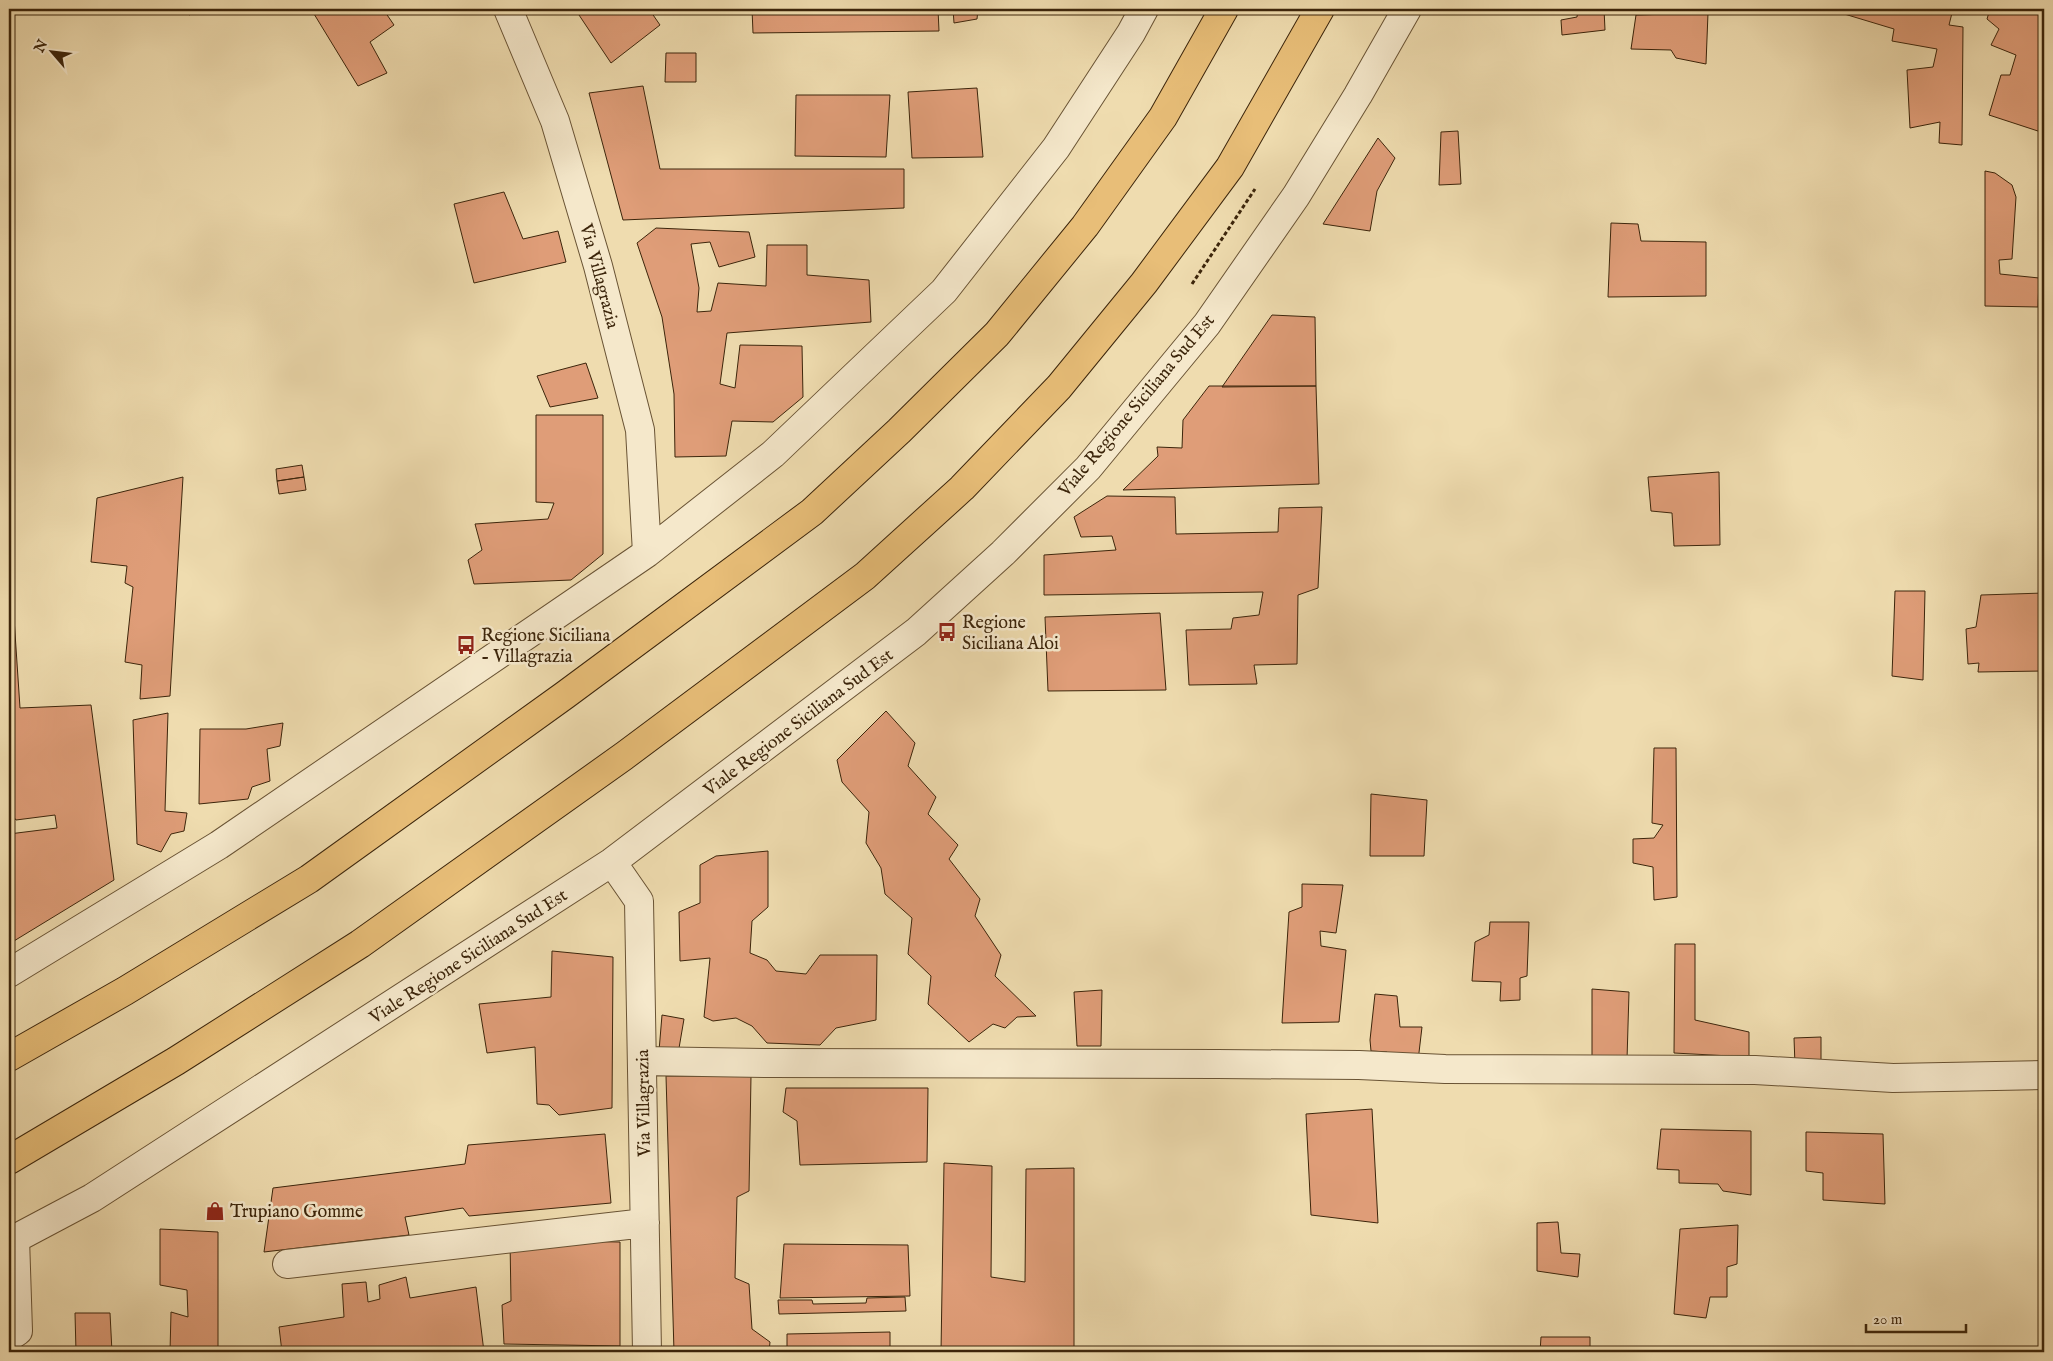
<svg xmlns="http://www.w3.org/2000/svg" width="2053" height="1361" viewBox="0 0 2053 1361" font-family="'IM FELL English',serif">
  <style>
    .building { fill: #df9d78; stroke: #3c250b }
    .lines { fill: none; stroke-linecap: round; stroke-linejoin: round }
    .minor-casing { stroke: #695334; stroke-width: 30 }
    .major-casing { stroke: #3c250b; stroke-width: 30 }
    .path { stroke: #3c250b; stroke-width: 3; stroke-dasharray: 4 2.5; stroke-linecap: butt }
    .minor { stroke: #f5e8cb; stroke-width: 28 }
    .major { stroke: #e8be78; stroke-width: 28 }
    .labels { text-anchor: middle; stroke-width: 5; stroke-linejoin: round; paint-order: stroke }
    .street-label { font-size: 18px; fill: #3c250b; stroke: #f5e8cb }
    .poi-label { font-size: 18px; fill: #3c250b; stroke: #f5e8cb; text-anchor: start }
  </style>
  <rect width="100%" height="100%" fill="#efdcaf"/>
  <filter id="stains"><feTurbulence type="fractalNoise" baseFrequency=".004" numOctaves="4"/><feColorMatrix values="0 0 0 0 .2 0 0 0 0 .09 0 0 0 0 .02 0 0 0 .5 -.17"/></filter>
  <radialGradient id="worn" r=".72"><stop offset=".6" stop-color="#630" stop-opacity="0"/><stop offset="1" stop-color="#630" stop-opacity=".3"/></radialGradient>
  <path class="building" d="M183,9H202L189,15Z
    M311,9H383L394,25L370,42L387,73L358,86Z
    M575,9H649L660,25L611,63Z
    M752,9H938L939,31L753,33Z
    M953,9H978L977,19L954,23Z
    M1578,9H1604L1605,30L1562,35L1561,20L1577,17Z
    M1842,9H1953L1949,25L1963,27L1962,145L1939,143L1940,122L1910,128L1907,70L1933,67L1937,49L1892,41L1894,29L1841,13Z
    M1990,9H2044V133L1989,115L2001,75H2010L2016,55L1991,45L1999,29L1987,19Z
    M1708,13L1706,64L1676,58L1671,50L1631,49L1636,15Z
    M666,53H696V82H665Z
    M643,86L660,169H904V208L623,220L589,93Z
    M977,88L983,157L912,158L908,92Z
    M796,95H890L886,157L795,156Z
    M1458,131L1461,184L1439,185L1441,132Z
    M1378,138L1395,158L1377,191L1370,231L1323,224Z
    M1985,171L1995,173L2012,185L2016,197L2012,259L1999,260L2000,274L2039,278L2038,307L1985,306Z
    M504,192L523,239L558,231L566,262L474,283L454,204Z
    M1611,223L1638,224L1641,241L1706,242V296L1608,297Z
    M656,228L749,232L755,257L719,267L710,242L691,244L699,288L697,312L711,311L718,283L766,286L767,245H807V275L869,280L871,322L727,333L720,384L735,388L740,345L802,346L803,397L773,422L732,421L726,456L675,457L674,394L662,317L637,243Z
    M1272,315L1315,317L1316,386L1222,387Z
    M586,363L598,398L550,407L537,376Z
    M1209,386H1316L1319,484L1123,490L1158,456L1157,447L1182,448L1183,420Z
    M536,415H603V554L571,580L474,584L468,560L482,550L475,524L548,519L554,503L536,502Z
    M302,465L304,477L277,481L276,469Z
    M1719,472L1720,545L1674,546L1672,513L1651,511L1648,477Z
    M183,477L170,696L140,699L142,665L125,662L133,587L125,583L127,566L91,562L97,498Z
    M304,477L306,490L279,494L277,481Z
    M1107,496L1175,497L1176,534L1278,532L1279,508L1322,507L1318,588L1298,595L1297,664L1254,665L1257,684L1189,685L1186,630L1231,629L1233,618L1259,615L1263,592L1044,595V555L1116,550L1112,536L1081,537L1074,517Z
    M9,543L20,708L91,705L114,880L9,944V834L57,828L55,815L16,820L9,811Z
    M1895,591H1925L1923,680L1892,676Z
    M2044,593V671L1978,672L1979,663L1968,664L1966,629L1976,627L1981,595Z
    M1160,613L1166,690L1048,691L1045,617Z
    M886,711L915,743L908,766L936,797L928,814L958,845L949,859L980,899L975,916L1001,955L995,976L1036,1016L1017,1017L1005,1028L993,1024L969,1042L928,1004L931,976L908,954L912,918L885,894L881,868L866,843L869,812L842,782L837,760Z
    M168,713L165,811L187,813L184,831L171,834L161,852L137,844L133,720Z
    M283,723L280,746L267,749L270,781L252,787L248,799L199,804L200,729H246Z
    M1654,748H1676L1677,897L1654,900L1653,867L1633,863V839L1654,838L1663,825L1652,823Z
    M1371,794L1427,800L1424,856H1370Z
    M768,851V907L752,921L750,953L767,960L776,971L806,974L820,955H877L876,1020L836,1028L820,1045L767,1043L752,1026L736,1018L713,1021L704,1017L710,958L680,961L679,912L700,903V865L716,856Z
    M1302,884L1343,885L1336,933L1320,931L1321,946L1346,950L1339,1022L1282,1023L1289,912L1302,907Z
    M1490,922H1529L1527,976L1520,978V1000L1500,1001L1501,982L1472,981L1475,942L1489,935Z
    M1675,944H1695V1020L1749,1032V1057L1674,1053Z
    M552,951L613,957L612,1108L559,1115L549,1105L537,1104L535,1047L487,1053L479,1004L551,997Z
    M1592,989L1629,992L1627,1060L1592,1057Z
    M1102,990L1101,1046H1077L1074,992Z
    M1375,994L1397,996L1400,1027H1422L1418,1061H1392L1387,1052L1371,1051L1370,1040Z
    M662,1015L684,1019L678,1054L659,1051Z
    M1821,1037V1065H1795L1794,1038Z
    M666,1076H751L749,1191L737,1197L735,1278L749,1284L752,1329L770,1342L769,1352H674Z
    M786,1088H928L927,1162L800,1165L797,1121L783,1112Z
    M1372,1109L1378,1223L1311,1215L1306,1114Z
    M1661,1129L1751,1131V1195L1723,1191L1718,1184L1679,1183V1170L1657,1169Z
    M1806,1132L1883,1134L1885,1204L1823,1200V1173L1806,1171Z
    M605,1134L611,1203L469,1216L463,1208L405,1217L409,1235L264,1252L273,1188L465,1164L468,1145Z
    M944,1163L992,1166L991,1277L1025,1282L1026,1169L1074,1168V1347L1085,1352H941Z
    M1558,1222L1561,1253L1580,1254L1578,1277L1537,1271V1223Z
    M1738,1225L1737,1264L1727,1267V1297H1710L1706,1318L1674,1314L1680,1229Z
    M160,1229L218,1232V1352H170L171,1312L188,1317L187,1290L160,1285Z
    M510,1240L620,1242V1346L504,1344L502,1305L511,1301Z
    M784,1244L908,1245L910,1296L780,1298Z
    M406,1277L410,1298L476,1287L484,1352H282L279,1327L344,1317L342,1284L366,1282L368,1302L380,1299L379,1285Z
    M905,1297L906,1311L779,1314L778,1300H812L813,1304L866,1303L867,1298Z
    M75,1313H110L112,1352H76Z
    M890,1332V1352H787V1334Z
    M1541,1337H1590V1352H1540Z"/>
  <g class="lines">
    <g class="minor-casing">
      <path id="minor" d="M508,9L555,121L598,266L640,430L647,553
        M612,862L639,901L647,1352
        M9,973L219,845L647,553L773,454L944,291L1056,148L1131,33L1144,9
        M642,1061L769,1063L1217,1064L1359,1065L1445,1069L1755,1070L1893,1078L2044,1075
        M9,1242L92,1198L612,862L916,632L1003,553L1088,468L1207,324L1296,196L1358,95L1407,9
        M287,1264L645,1223
        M9,1337L18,1331L15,1238"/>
    </g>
    <g class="major-casing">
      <path id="major" d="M9,1057L125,991L309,879L565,695L812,512L899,431L997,334L1085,226L1163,117L1224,9
        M9,1160L176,1061L360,944L624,756L865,576L962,488L1059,387L1144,283L1230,167L1320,9"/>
    </g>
    <path class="path" d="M1192,284L1255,189"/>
    <use href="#minor" class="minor"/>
    <use href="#major" class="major"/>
  </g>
  <defs>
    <g id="bus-bare" transform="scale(1.5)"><path d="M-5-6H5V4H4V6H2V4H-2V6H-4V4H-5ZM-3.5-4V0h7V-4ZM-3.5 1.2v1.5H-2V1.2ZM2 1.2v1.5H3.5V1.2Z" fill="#8f2418" stroke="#f5e8cb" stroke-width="2.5" paint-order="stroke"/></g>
    <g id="shop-bare" transform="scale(1.5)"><path d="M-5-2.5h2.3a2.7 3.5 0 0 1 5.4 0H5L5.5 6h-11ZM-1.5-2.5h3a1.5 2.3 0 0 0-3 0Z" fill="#8f2418" stroke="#f5e8cb" stroke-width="2.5" paint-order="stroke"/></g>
  </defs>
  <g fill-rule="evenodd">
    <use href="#bus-bare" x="947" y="632"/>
    <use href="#bus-bare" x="466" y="645"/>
    <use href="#shop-bare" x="215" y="1211"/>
  </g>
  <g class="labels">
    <g class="street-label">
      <text transform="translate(600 276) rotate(75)" y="6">Via Villagrazia</text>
      <text transform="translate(1136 405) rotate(-50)" y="6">Viale Regione Siciliana Sud Est</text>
      <text transform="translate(798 722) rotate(-37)" y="6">Viale Regione Siciliana Sud Est</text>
      <text transform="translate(468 956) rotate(-33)" y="6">Viale Regione Siciliana Sud Est</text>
      <text transform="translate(643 1103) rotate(-91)" y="6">Via Villagrazia</text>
    </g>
    <g class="poi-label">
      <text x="962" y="628">Regione<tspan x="962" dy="21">Siciliana Aloi</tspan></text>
      <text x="481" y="641">Regione Siciliana<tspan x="481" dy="21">- Villagrazia</tspan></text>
      <text x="230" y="1217">Trupiano Gomme</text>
    </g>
  </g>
  <rect width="2053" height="1361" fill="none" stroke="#efdcaf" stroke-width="30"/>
  <rect x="10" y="10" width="2033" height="1341" fill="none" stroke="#3c250b" stroke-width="2.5"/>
  <rect x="15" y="15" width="2023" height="1331" fill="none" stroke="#3c250b"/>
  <g transform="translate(52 52) rotate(298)" stroke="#f5e8cb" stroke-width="4" paint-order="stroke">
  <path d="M0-4L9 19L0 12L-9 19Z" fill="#3c250b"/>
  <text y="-8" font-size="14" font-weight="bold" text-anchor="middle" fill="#3c250b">N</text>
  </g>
  <path d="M1866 1324v8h100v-8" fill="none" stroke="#3c250b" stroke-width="2.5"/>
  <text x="1873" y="1324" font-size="15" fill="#3c250b" stroke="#f5e8cb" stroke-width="4" paint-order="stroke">20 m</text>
  <rect width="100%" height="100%" filter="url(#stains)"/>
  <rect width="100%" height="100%" fill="url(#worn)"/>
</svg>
